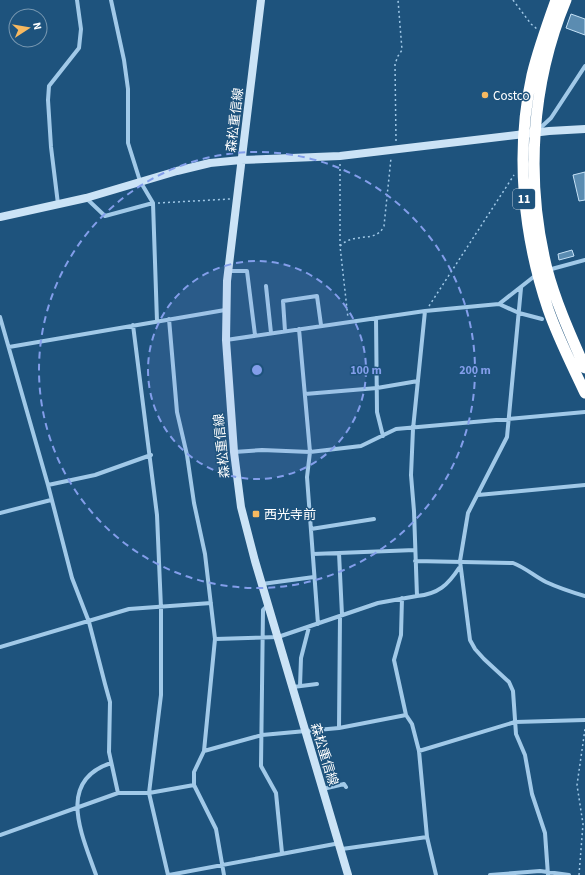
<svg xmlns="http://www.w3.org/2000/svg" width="585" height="875" viewBox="0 0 585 875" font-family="'Source Sans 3','Noto Sans JP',sans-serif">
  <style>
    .building { fill: #5b8cb1; stroke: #c5e1f6 }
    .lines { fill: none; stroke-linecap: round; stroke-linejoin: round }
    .path { stroke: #a1c9e8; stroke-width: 1.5; stroke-dasharray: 2 3; stroke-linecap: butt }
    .street { stroke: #a1c9e8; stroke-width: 4 }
    .secondary { stroke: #cbe3f6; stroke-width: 8 }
    .highway { stroke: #fff; stroke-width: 11 }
    .ring { fill: none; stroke: #839eea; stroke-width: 2; stroke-dasharray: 7 5 }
    .poi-dot { fill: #f7b960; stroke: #1e537d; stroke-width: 1.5 }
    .labels { text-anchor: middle; stroke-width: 3; stroke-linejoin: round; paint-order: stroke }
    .shield { fill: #1e537d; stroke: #bccbd8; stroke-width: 1 }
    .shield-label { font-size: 12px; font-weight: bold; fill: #fff }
    .poi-label { font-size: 13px; fill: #fff; stroke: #1e537d; text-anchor: start }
    .street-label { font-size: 13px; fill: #fff; stroke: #1e537d }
    .centre { fill: #839eea; stroke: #1e537d; stroke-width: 2 }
    .ring-label { font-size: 12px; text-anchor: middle; font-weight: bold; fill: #839eea; stroke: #1e537d; stroke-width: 3; stroke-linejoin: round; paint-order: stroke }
  </style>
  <rect width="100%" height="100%" fill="#1e537d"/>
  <path class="building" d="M571,14L585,19V35L566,28Z
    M585,172V200L579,201L573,175Z
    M572,250L574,256L559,260L558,254Z"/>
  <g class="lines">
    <path class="path" d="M513,0L531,24L537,29
      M396,141L395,64L398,56L402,50L398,0
      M340,164V246L348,318
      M158,203L230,199
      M340,246C355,231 376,244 384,226L391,158
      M429,306L514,175
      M579,875L583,824L577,785L585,729"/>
    <path class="street" d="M111,0L124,60L128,89V143L140,181L153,203L157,321
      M538,130L551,118L585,66
      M86,198L105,216L153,203
      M58,204L51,147L48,100L49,86L79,48L81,29L77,0
      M548,270L585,260
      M229,271H247L255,335
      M266,286L271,333
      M521,288L507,437L468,513L460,561L470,640L475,649L484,659L509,682L513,691L516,734L525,755L532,794L545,833L548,875
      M499,304L519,313L542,319
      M0,317L48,485L72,578L89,622L105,684L110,702L109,752L118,793
      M376,318L377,412L383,436
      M169,319L177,412L187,455L194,503L205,554L215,639L204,751L194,772V785L216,829L224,875
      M133,325L157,515L161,608V695L149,793L168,875
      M299,329L310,452L307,477L318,624
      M285,331L283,301L317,296L321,325
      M226,340L425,311L499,304L536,275
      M9,347L225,310
      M305,394L377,388L418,381
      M234,452L262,450L310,452L361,446L396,429L585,412
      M48,485L95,475L151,455
      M478,495L585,485
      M0,513L51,500
      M311,529L374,519
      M339,553L342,615
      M313,554L415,550
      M415,561L513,563C526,568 534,576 546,582C559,588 571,592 585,596
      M262,584L314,577
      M417,596C438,594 448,585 459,568
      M402,598L401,635L394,660L406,715L412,724L419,751L427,837
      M268,605L263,610L261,766L276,793L282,853
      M215,639L278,637L378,603L417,596L414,511L411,475L413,429L425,311
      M0,647L129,609L211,603
      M300,686L301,658L309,627
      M293,687L317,684
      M339,728L340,616
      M204,751L262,735L339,728L406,715
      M419,751L515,722L585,720
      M323,789L344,784L346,787
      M0,835L118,793H149L194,785
      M342,849L427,837L436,875
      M96,875C83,837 55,781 111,763
      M169,875L340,843
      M490,875L540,871L569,875"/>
    <path class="secondary" d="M261,0L227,281L226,340L234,452L241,507L255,561L348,875
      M0,217L86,198L177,171L210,163L241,160L340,156L549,131L585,129"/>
    <path class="highway" d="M556,0C547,25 538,50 532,75C515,152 523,235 548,309C558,338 572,365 585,393
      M566,0C531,84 525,181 547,269C556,303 571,336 585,368"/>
  </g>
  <circle cx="257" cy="370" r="109" fill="#839eea" fill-opacity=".12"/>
  <g class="ring">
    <circle cx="257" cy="370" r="109"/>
    <circle cx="257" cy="370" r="218"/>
  </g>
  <g class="poi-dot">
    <circle cx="485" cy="95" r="4"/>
    <rect x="252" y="510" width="8" height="8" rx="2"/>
  </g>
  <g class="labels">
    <rect class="shield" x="513" y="189" width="22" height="20" rx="3"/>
    <g class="shield-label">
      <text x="524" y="203">11</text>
    </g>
    <g class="poi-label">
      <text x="493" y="100">Costco</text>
      <text x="264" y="519">西光寺前</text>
    </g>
    <g class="street-label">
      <text transform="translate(234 120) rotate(-83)" y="5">森松重信線</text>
      <text transform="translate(221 446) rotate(-96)" y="5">森松重信線</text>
      <text transform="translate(325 754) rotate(73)" y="5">森松重信線</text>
    </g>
  </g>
  <circle cx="257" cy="370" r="6" class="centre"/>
  <g class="ring-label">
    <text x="366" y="374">100 m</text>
    <text x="475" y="374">200 m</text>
  </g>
  <g transform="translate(28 28) rotate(78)"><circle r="19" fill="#1e537d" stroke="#7898b1"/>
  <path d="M0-3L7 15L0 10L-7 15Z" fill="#f7b960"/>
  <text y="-6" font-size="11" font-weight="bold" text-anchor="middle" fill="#ffffff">N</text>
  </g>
</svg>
